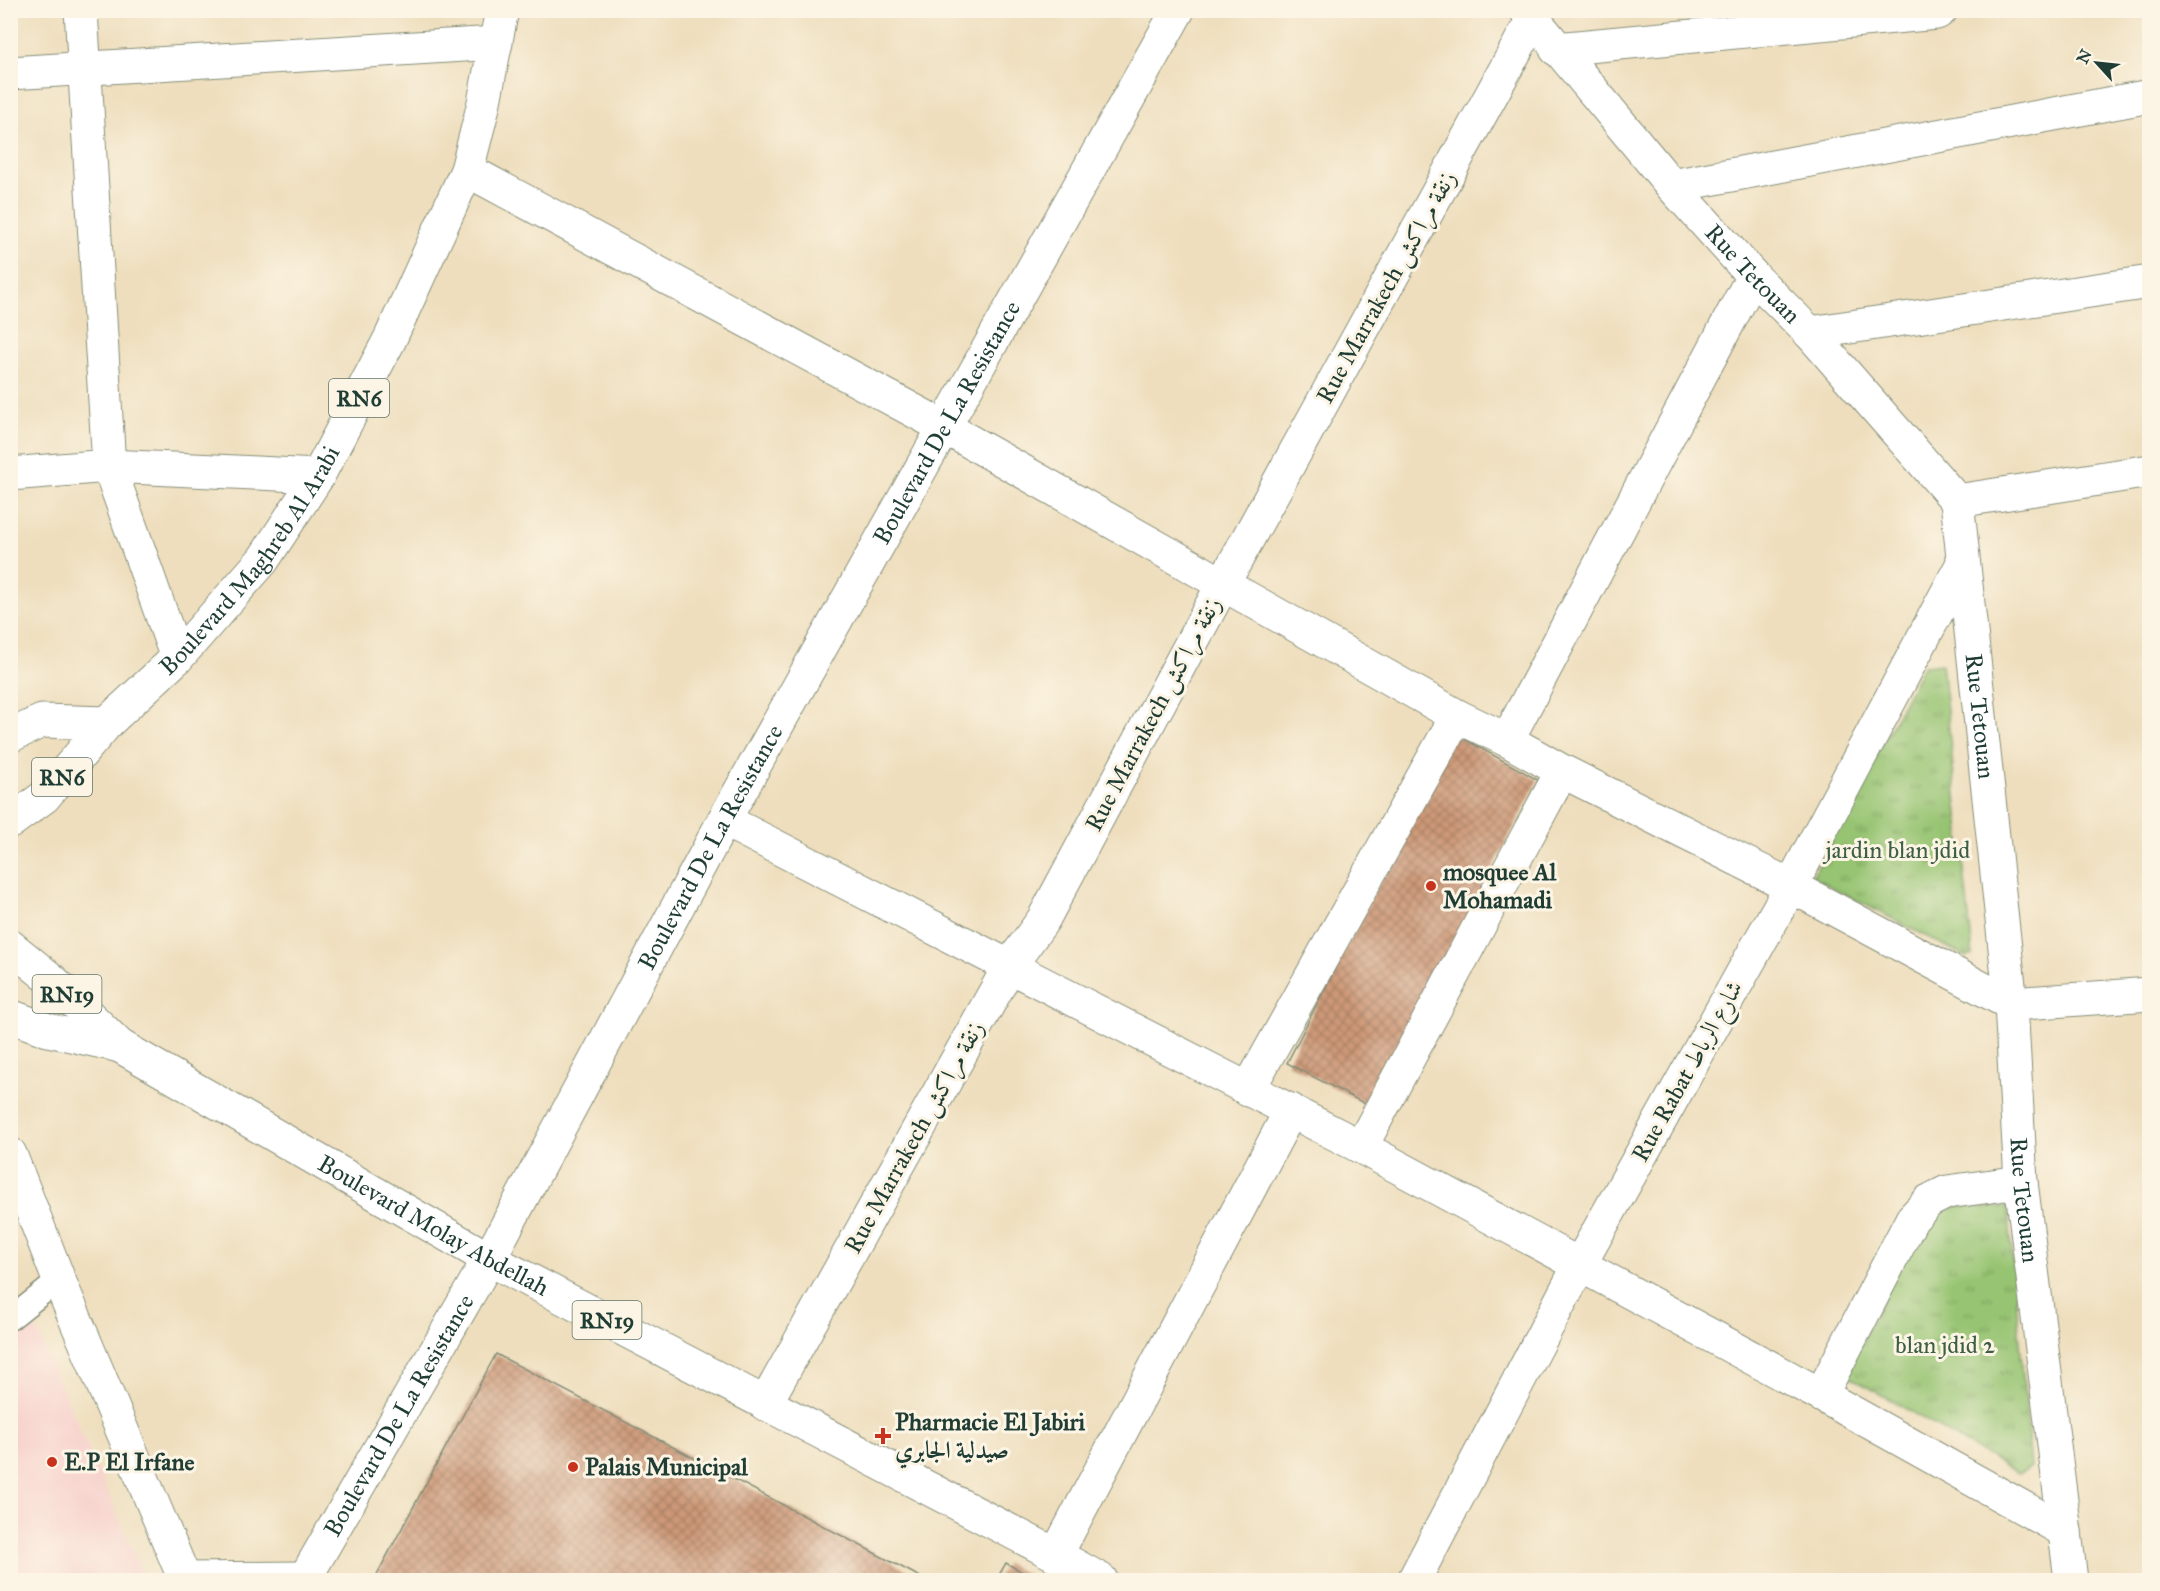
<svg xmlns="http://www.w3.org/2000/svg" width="2160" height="1591" viewBox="0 0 2160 1591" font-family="'IM FELL Great Primer',Amiri,serif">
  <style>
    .built { fill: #f7d0cc }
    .park { fill: url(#park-tufts); stroke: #5b8053; stroke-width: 1.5 }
    .building { fill: url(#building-cross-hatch) }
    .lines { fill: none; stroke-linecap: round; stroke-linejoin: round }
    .service-casing { stroke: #868e78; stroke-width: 25 }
    .minor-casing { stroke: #868e78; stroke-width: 35 }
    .primary-casing { stroke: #868e78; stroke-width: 35 }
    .service { stroke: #fff; stroke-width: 22 }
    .minor { stroke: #fff; stroke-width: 33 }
    .primary { stroke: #fff; stroke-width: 33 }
    .poi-dot { fill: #c8321e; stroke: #fcf5e5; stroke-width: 2 }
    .labels { text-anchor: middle; stroke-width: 6; stroke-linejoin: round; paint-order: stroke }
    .shield { fill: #fcf5e5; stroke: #617469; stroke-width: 1.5 }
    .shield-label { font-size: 22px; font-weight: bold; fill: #1f3d34 }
    .street-label { font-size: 24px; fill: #1f3d34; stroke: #fcf5e5 }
    .park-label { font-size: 24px; fill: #3d5f44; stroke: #fcf5e5 }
    .poi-label { font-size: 24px; font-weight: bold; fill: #1f3d34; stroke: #fcf5e5; text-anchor: start }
  </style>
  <defs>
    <pattern id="park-tufts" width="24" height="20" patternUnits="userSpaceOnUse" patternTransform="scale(1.5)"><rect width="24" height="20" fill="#97c472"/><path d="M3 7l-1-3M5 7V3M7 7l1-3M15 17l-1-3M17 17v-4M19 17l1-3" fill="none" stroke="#7ba05e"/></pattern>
    <pattern id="building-cross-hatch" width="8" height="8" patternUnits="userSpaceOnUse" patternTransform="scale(1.5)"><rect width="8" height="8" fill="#ce9978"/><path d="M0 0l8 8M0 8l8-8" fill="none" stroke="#a77e63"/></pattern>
  </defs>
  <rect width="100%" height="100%" fill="#fcf5e5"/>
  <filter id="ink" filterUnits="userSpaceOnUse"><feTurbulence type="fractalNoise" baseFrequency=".0167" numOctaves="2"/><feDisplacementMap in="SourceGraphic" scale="12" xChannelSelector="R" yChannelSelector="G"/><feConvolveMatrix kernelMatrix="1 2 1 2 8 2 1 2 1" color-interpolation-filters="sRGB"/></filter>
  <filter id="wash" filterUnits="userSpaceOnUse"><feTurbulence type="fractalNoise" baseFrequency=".008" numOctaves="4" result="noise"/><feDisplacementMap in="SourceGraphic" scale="24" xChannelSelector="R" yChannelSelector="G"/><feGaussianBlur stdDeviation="1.35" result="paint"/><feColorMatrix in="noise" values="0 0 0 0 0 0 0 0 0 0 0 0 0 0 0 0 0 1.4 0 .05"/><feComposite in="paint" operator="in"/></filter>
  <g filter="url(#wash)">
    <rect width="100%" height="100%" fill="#eedebd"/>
    <path class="built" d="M34,1325L146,1580H11V1344Z"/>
    <path class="park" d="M1942,664L1973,955L1966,957L1812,877L1923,666Z
      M1931,1206L2008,1207L2031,1467L2019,1474L1845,1374Z"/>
    <g id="blocks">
      <path class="building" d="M1455,734L1538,780L1371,1107L1287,1063Z
        M496,1354L926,1580H374Z
        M1006,1563L1037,1580H996Z"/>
    </g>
  </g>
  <g filter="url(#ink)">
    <use href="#blocks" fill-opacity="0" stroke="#868e78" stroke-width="1.5"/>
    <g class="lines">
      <g class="service-casing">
        <path id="service" d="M10,1319L59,1280"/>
      </g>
      <g class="minor-casing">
        <g id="minor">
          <path d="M81,10L109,466L177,658"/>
          <path id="s1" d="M1526,10L1672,186L1753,276L1810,333L1957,501L2011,1004L2021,1182L2071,1580"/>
          <path d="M1556,49L1937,13L1941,10"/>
          <path d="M10,73L496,43"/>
          <path d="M467,170L944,427L1457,716L1507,740L1562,771L1791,886L2011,1004L2150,994"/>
          <path d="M1672,186L2150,96"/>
          <path d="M1810,333L2150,282"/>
          <path d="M10,474L109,466L318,476"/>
          <path d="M1957,501L2150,471"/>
          <path d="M1507,740L1753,276"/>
          <path d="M724,820L1361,1147L1821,1395L2065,1531"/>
          <path d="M1248,1090L1457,716"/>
          <path d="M1361,1147L1562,771"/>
          <path d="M10,1154L59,1280L185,1580"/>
          <path d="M1821,1395L1912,1219L1929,1201L1947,1192L2021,1182"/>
          <path d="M765,1404L1009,967L1043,920L1223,584L1533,19L1534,10"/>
          <path d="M1056,1555L1291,1110"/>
          <path d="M184,1579L305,1578"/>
          <path id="s2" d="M304,1580L489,1259L724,820L1178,10"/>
          <path d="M1414,1580L1580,1264L1791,886L1963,563"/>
        </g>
      </g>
      <g class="primary-casing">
        <g id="primary">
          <path d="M10,736L42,721L107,723"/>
          <path id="s3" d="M10,822L44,797L107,723L177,658L263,560L318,476L390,339L467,170L483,107L502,10"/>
          <path id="s4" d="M10,946L52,980L120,1046L489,1259L1056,1555L1101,1580"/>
          <path d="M10,1016L48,1030L120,1046"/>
        </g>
      </g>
      <use href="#service" class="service"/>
      <use href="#minor" class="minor"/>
      <use href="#primary" class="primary"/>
    </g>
  </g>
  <g class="poi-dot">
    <circle cx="1431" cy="886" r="6"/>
    <path d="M880 1427h6v6h6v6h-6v6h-6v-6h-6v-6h6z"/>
    <circle cx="52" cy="1462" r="6"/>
    <circle cx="573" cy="1467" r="6"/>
  </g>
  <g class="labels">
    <g class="shield">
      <rect x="329" y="379" width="60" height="38" rx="4.5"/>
      <rect x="32" y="758" width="60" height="38" rx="4.5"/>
      <rect x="32.5" y="975" width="69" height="38" rx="4.5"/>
      <rect x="572.5" y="1301" width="69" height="38" rx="4.5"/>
    </g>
    <g class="shield-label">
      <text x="359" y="406">RN6</text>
      <text x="62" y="785">RN6</text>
      <text x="67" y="1002">RN19</text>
      <text x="607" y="1328">RN19</text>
    </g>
    <g class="street-label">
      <text dy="8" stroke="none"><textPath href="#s1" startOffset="348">Rue Tetouan</textPath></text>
      <text transform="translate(1386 287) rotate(-61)" y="8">Rue Marrakech زنقة مراكش</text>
      <text dy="8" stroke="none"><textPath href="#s2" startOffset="1324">Boulevard De La Resistance</textPath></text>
      <text dy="8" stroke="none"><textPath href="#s3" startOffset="357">Boulevard Maghreb Al Arabi</textPath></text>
      <text transform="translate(1153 714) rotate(-62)" y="8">Rue Marrakech زنقة مراكش</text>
      <text dy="8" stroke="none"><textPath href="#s1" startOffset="870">Rue Tetouan</textPath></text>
      <text dy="8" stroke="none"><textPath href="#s2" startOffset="838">Boulevard De La Resistance</textPath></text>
      <text transform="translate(1687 1071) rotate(-61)" y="8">Rue Rabat شارع الرباط</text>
      <text transform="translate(914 1137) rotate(-61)" y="8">Rue Marrakech زنقة مراكش</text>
      <text dy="8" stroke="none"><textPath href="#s1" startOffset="1356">Rue Tetouan</textPath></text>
      <text dy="8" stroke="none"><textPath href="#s4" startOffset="510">Boulevard Molay Abdellah</textPath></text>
      <text dy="8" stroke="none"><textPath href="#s2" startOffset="190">Boulevard De La Resistance</textPath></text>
    </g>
    <g class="park-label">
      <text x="1898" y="858">jardin blan jdid</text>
      <text x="1945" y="1353">blan jdid 2</text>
    </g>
    <g class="poi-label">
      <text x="1443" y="880">mosquee Al<tspan x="1443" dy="28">Mohamadi</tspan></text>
      <text x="895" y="1430">Pharmacie El Jabiri<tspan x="895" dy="28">صيدلية الجابري</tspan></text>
      <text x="64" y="1470">E.P El Irfane</text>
      <text x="585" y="1475">Palais Municipal</text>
    </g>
  </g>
  <rect width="2160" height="1591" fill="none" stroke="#fcf5e5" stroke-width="36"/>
  <g transform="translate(2097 63) rotate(297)" stroke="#fcf5e5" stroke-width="4.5" paint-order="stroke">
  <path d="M0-4.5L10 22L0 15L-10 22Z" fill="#1f3d34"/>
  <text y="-9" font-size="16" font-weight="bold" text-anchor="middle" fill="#1f3d34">N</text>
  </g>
</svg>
